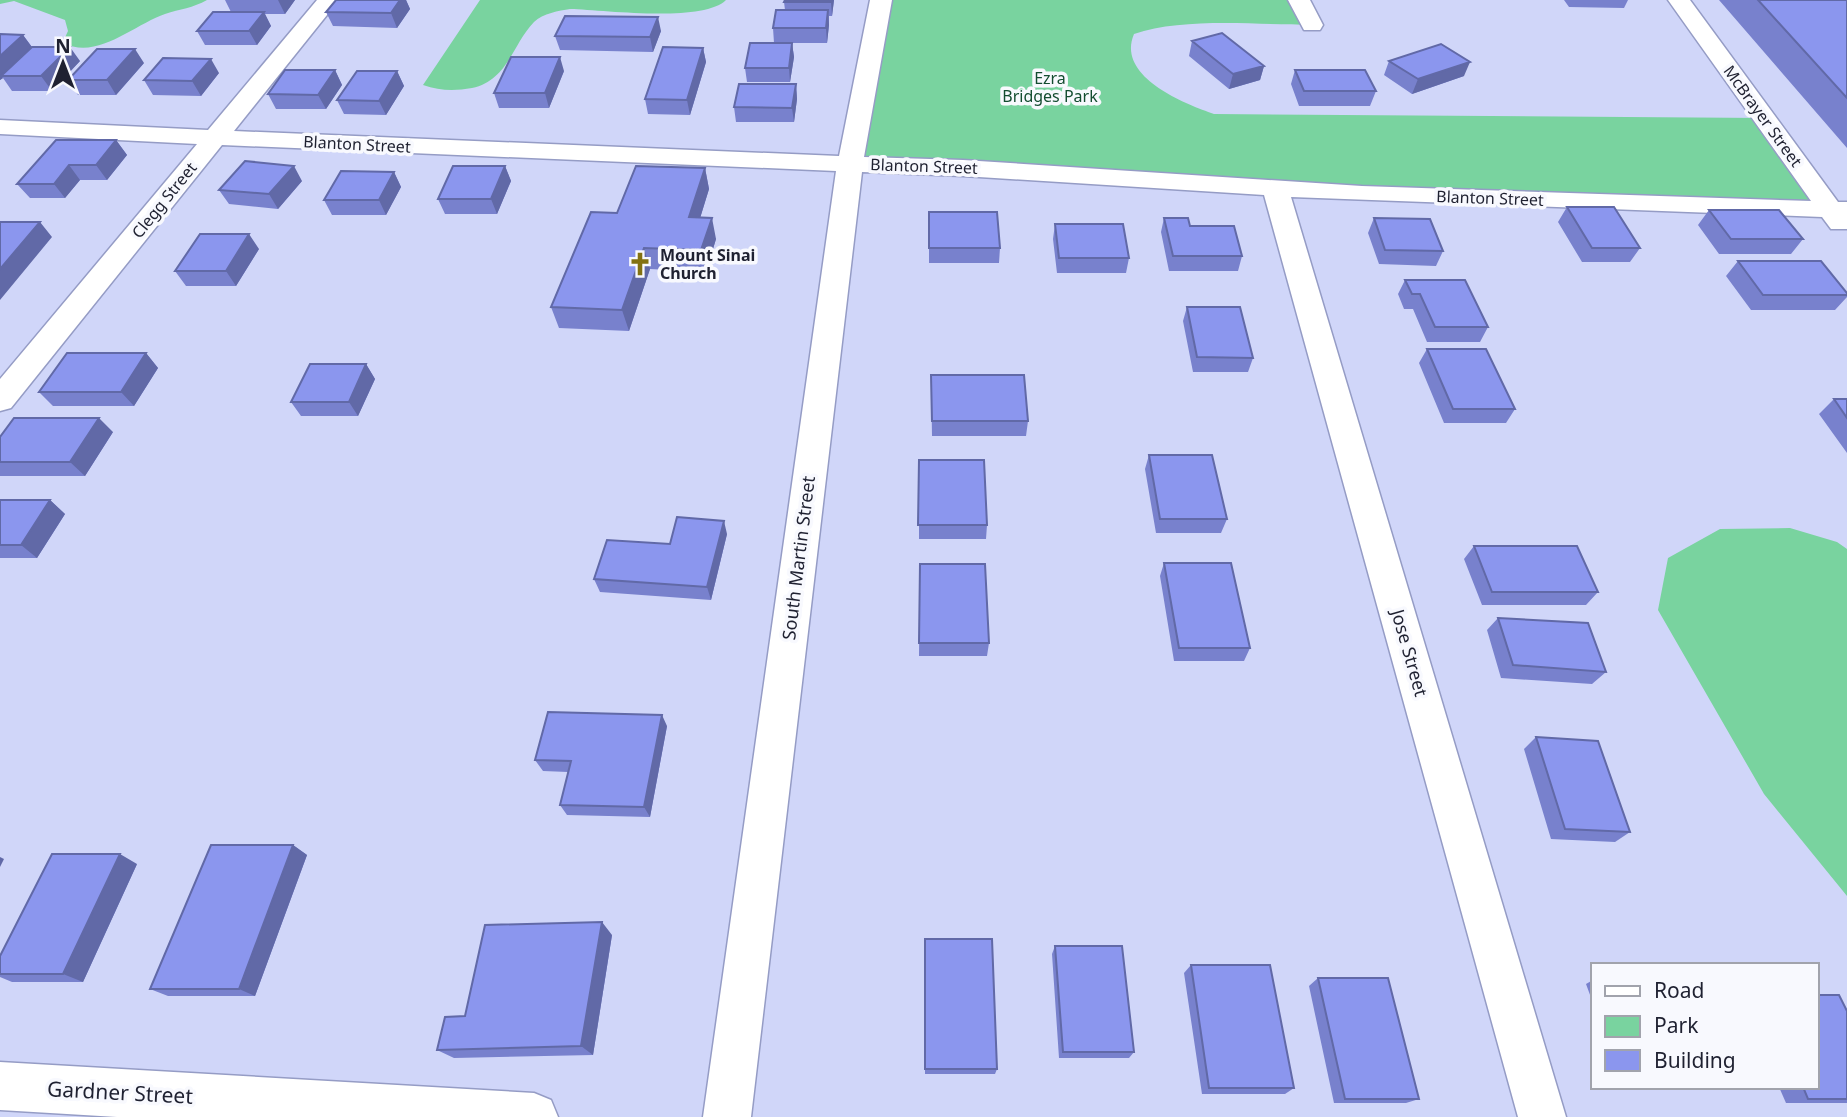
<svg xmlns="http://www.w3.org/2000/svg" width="1847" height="1117" viewBox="0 0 1847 1117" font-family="'Noto Sans',sans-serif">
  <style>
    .green { fill: #79d39f }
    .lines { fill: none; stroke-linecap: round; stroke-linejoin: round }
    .minor-casing { stroke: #959cc5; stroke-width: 3 }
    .minor { fill: #fff; fill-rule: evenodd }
    .wall { fill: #7881cd }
    .shaded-wall { fill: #6169a7 }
    .building { fill: #8b96ee; stroke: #6169a7; stroke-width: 2 }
    .labels { text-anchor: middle; stroke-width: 7; stroke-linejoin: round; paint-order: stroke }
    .far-park-label { font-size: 16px; fill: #134d30; stroke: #f8f9fe }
    .far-street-label { font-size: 16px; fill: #1f2131; stroke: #f8f9fe }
    .far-poi-label { font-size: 16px; font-weight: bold; fill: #1f2131; stroke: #f8f9fe; text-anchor: start }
    .street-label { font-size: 18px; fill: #1f2131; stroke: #f8f9fe }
    .near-street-label { font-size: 21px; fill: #1f2131; stroke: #f8f9fe }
  </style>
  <rect width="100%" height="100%" fill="#d0d6f9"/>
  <path class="green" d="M0,0H207C193,8 180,9 165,14C135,24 95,62 63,42L68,31L65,20L14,1L0,4Z
    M480,0H726C703,23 605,10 570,9C559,11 543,13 534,22C512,45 508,80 472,88C455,91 440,91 423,85Z
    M881,0H1299L1312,25C1259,25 1184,17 1134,34C1116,76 1182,103 1214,114L1764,118L1830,210L850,163Z
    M1790,528L1837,542L1847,549V896L1764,794L1658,610L1668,558L1720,529Z"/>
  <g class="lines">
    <g class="minor-casing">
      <path id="minor" d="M317,0H339L234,131L839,156L870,0H892L864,157L963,160L1362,186L1811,201L1668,0H1690L1838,202H1847V229H1831L1822,217L1291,197L1566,1117H1518L1264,195L963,176L862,172L751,1117H703L836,171L222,145L11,408L0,411V379L197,144L0,134V120L208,130Z
        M1288,0H1310L1323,25L1320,30H1304Z
        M0,1062L534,1093L551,1100L558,1117H117L0,1110Z"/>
    </g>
    <use href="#minor" class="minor"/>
  </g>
  <path class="wall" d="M225,0H295L285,14H265L271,26L257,45H205L197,31L231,12Z
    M336,0H406L410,9L397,28L333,26L326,12Z
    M834,0L832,16H829V25L827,43H792L794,57L790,82H747L745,68L774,43L773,28L785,10L784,2Z
    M1564,0H1628L1624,8L1569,7Z
    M1719,0H1847V148Z
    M661,31L653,52L560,50L555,36Z
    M0,34L23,35L32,47L80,61L52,91H12L3,78L0,80Z
    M1192,41L1264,66L1260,80L1229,89L1189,56Z
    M703,48L706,62L690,115L648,114L645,99Z
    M1389,61L1464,76L1412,94L1384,75Z
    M144,63L116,95H78L68,80Z
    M335,70L342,85L326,109H276L268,94Z
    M1295,70L1376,91L1370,106H1299L1291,84Z
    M397,71L404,86L386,115L344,114L337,100Z
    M564,71L549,108H499L494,93Z
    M219,73L201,96L153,95L144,80Z
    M796,84L797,99L794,122H736L734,107Z
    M116,140L127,155L107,180H80L65,198H30L17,184Z
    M505,166L511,181L497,214H445L438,199Z
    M705,168L709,189L700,218L716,239L706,272L650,269L629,331L559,328L551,307Z
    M394,172L401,187L386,215H332L324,200Z
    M302,181L278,209L229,204L219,190Z
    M1567,207L1640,248L1630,262H1582L1558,222Z
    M1709,210L1803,239L1791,254H1719L1698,225Z
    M929,212L1000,248L999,263H929Z
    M1164,218L1190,226L1242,256L1238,271H1169L1161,232Z
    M1374,218L1443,251L1436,266L1379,264L1368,233Z
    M1055,224L1129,258L1126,273H1057L1053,239Z
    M259,249L236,286H186L175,271Z
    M1738,261L1847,293V297L1835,310H1751L1726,276Z
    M1405,280L1488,327L1480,342H1427L1413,309H1404L1398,294Z
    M1187,307L1253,358L1248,372H1193L1183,321Z
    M1427,349L1515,409L1506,423H1444L1419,363Z
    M146,353L158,368L134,406H53L39,392Z
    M366,364L375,379L358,416H301L291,402Z
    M931,375L1028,421L1026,436H932Z
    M1834,399H1847V453L1819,414Z
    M113,432L85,476H0V437Z
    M1149,455L1227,519L1221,533H1156L1145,469Z
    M919,460L987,525L986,539H919Z
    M0,500H50L65,514L37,558H0Z
    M727,534L711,600L600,592L594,579L670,544Z
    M1474,546L1598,592L1586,605H1482L1464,559Z
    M1164,563L1250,648L1244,661H1174L1160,576Z
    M920,564L989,643L987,656H919Z
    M1498,618L1606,672L1592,684L1501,678L1487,630Z
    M667,726L650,817L567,815L560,805L568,772L543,771L535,760Z
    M1536,737L1630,832L1615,842L1551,839L1524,749Z
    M293,845L307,855L255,996H168L150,989Z
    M137,864L83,982H12L0,977V956Z
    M612,935L593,1055L454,1058L437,1050L465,1016Z
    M925,939L997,1069L995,1074H925Z
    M1055,946L1134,1052L1129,1058H1059L1052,954Z
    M1191,965L1294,1088L1285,1094H1202L1184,973Z
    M1318,978L1419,1099L1406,1103H1334L1309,986Z
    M1593,980V1003L1586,984Z
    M1847,1011V1103H1786L1779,1087H1817Z"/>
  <path class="shaded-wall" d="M278,0H295L285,14Z
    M400,0H406L410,9L397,28L391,13Z
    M831,0H834L832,16L831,2Z
    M828,10L829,25L827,43L826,28Z
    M264,12L271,26L257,45L249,31Z
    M658,17L661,31L653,52L650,37Z
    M23,35L34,50L1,76L3,78L0,80V56Z
    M792,43L794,57L790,82L789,68Z
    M70,47L80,61L52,91L41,76Z
    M703,48L706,62L690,115L687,100Z
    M135,49L144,63L116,95L107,80Z
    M560,57L564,71L549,108L545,93Z
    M211,59L219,73L201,96L192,81Z
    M1470,62L1464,76L1412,94L1418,79Z
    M1264,66L1260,80L1229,89L1233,74Z
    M335,70L342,85L326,109L318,95Z
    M397,71L404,86L386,115L379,101Z
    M796,84L797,99L794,122L792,108Z
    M116,140L127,155L107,180L96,165Z
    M69,165L80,180L65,198L54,184Z
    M294,166L302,181L278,209L269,194Z
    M505,166L511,181L497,214L491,199Z
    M705,168L709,189L694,238L689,217Z
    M394,172L401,187L386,215L379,200Z
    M712,218L716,239L706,272L701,250Z
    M40,222L52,237L0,300V269Z
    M249,234L259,249L236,286L226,271Z
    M644,248L650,269L629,331L622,310Z
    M146,353L158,368L134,406L121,392Z
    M366,364L375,379L358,416L349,402Z
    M99,418L113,432L85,476L70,462Z
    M50,500L65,514L37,558L21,545Z
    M724,521L727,534L711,600L707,587Z
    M662,715L667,726L650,817L644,807Z
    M293,845L307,855L255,996L239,989Z
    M120,854L137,864L83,982L63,974Z
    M0,857L4,859L0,867Z
    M602,922L612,935L593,1055L581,1046Z"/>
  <path class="building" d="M336,0H400L391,13L326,12Z
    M785,0H831V2H784Z
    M1758,0H1847V98Z
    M776,10H828L826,28H773Z
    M213,12H264L249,31H197Z
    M565,16L658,17L650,37L555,36Z
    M1222,33L1264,66L1233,74L1192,41Z
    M0,34L23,35L0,56Z
    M750,43H792L789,68H745Z
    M1441,44L1470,62L1418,79L1389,61Z
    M32,47H70L41,76H1Z
    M663,47L703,48L687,100L645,99Z
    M97,49H135L107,80H68Z
    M511,57H560L545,93H494Z
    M163,58L211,59L192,81L144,80Z
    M285,70H335L318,95L268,94Z
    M1295,70H1365L1376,91H1304Z
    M357,71H397L379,101L337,100Z
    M739,84H796L792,108L734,107Z
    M56,140H116L96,165H69L54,184H17Z
    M245,161L294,166L269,194L219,190Z
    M453,166H505L491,199H438Z
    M636,166L705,168L689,217L712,218L701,250L644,248L622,310L551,307L591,212L617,213Z
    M341,171L394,172L379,200H324Z
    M1567,207H1614L1640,248H1592Z
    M1709,210H1779L1803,239H1731Z
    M929,212H997L1000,248H929Z
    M1164,218H1188L1190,226H1234L1242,256H1173Z
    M1374,218L1430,219L1443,251L1385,250Z
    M0,222H40L0,269Z
    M1055,224H1123L1129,258H1059Z
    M200,234H249L226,271H175Z
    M1738,261H1821L1847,293V295H1763Z
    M1405,280H1465L1488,327H1435L1420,294H1412Z
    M1187,307H1240L1253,358L1197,357Z
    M1427,349H1486L1515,409H1453Z
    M67,353H146L121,392H39Z
    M310,364H366L349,402H291Z
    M931,375H1024L1028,421H932Z
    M1834,399H1847V418Z
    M14,418H99L70,462H0V437Z
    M1149,455H1212L1227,519H1160Z
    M919,460H984L987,525H918Z
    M0,500H50L21,545H0Z
    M677,517L724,521L707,587L594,579L607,540L670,544Z
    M1474,546H1577L1598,592H1492Z
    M1164,563H1231L1250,648H1179Z
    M920,564H985L989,643H919Z
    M1498,618L1588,623L1606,672L1513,665Z
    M548,712L662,715L644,807L560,805L571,761L535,760Z
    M1536,737L1598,741L1630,832L1565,829Z
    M211,845H293L239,989H150Z
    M52,854H120L63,974H0V956Z
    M602,922L581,1046L437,1050L445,1017L465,1016L485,925Z
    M925,939H992L997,1069H925Z
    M1055,946H1122L1134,1052H1063Z
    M1191,965H1270L1294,1088H1209Z
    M1318,978H1388L1419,1099H1345Z
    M1817,995H1839L1847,1011V1099H1808L1803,1087H1817Z"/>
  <defs>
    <g id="church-bare" transform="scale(1.89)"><path d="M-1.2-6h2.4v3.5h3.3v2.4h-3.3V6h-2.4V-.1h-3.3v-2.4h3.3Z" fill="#837111" stroke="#f8f9fe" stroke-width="2.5" paint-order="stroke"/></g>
  </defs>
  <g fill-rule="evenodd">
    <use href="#church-bare" x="640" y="264"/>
  </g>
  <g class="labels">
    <g class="far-park-label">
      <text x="1050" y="84">Ezra<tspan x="1050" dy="18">Bridges Park</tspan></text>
    </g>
    <g class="far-street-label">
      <text transform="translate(1763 116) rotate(54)" y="6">McBrayer Street</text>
      <text transform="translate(357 144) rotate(3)" y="6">Blanton Street</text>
      <text transform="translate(924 166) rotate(2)" y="6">Blanton Street</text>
      <text transform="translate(1490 198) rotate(2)" y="6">Blanton Street</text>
      <text transform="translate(164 200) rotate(-51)" y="6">Clegg Street</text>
    </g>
    <g class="far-poi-label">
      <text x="660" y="261">Mount Sinai<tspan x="660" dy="18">Church</tspan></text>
    </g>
    <g class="street-label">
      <text transform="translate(799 558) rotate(-83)" y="6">South Martin Street</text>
      <text transform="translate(1409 653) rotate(74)" y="6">Jose Street</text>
    </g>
    <g class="near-street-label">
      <text transform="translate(120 1093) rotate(3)" y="7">Gardner Street</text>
    </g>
  </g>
  <rect x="1591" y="963" width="228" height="126" fill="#f8f9fe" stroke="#a1a3ac" stroke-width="2"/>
  <rect x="1605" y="986" width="35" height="10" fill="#ffffff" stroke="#a1a3ac" stroke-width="2"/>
  <text x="1654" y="998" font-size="21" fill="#1f2131">Road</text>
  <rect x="1605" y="1016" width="35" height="21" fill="#79d39f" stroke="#a1a3ac" stroke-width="2"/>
  <text x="1654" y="1033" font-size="21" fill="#1f2131">Park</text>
  <rect x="1605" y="1050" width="35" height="21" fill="#8b96ee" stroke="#a1a3ac" stroke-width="2"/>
  <text x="1654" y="1068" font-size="21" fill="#1f2131">Building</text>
  <g transform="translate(63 63)" stroke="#f8f9fe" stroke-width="5" paint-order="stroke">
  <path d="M0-5L12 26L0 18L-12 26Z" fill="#1f2131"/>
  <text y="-10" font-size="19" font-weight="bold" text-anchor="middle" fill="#1f2131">N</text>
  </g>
</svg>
